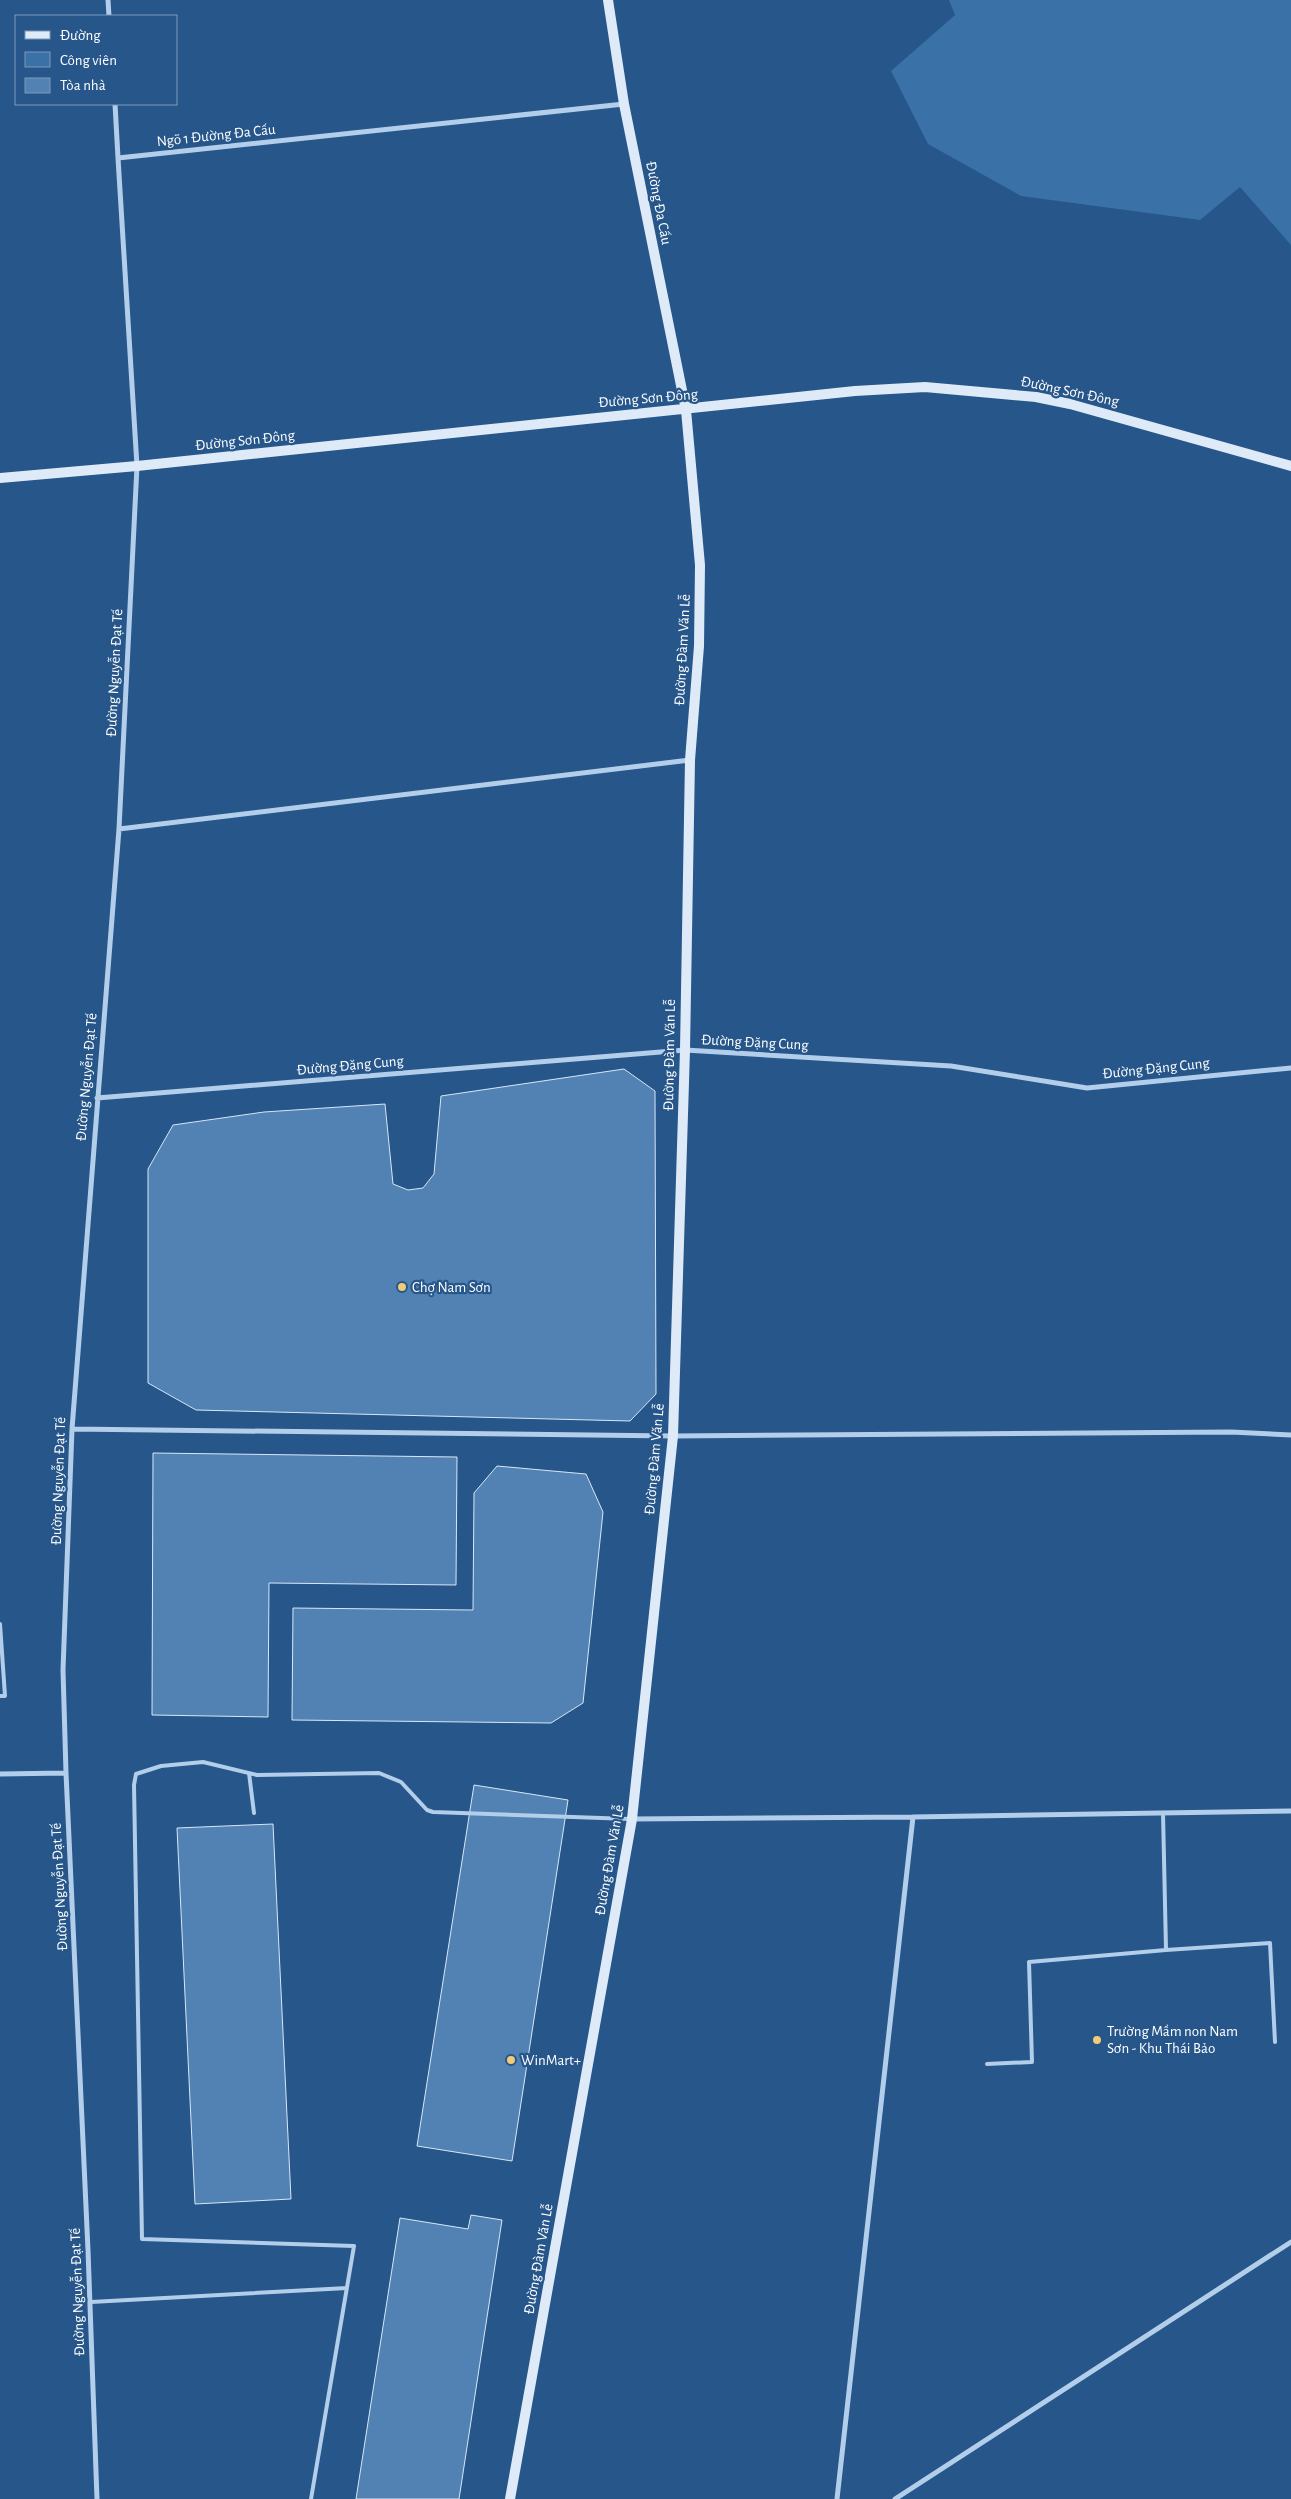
<svg xmlns="http://www.w3.org/2000/svg" width="1291" height="2499" viewBox="0 0 1291 2499" font-family="'Alegreya Sans',sans-serif">
  <style>
    .green { fill: #3a71a7 }
    .building { fill: #5282b3; stroke: #d7e7f7 }
    .lines { fill: none; stroke-linecap: round; stroke-linejoin: round }
    .service { stroke: #b3ceea; stroke-width: 4 }
    .minor { stroke: #b3ceea; stroke-width: 5 }
    .secondary { stroke: #deeaf8; stroke-width: 10 }
    .poi-dot { fill: #f3ca78; stroke: #26568a; stroke-width: 2 }
    .labels { text-anchor: middle; stroke-width: 4.5; stroke-linejoin: round; paint-order: stroke }
    .street-label { font-size: 15px; fill: #fff; stroke: #26568a }
    .poi-label { font-size: 15px; fill: #fff; stroke: #26568a; text-anchor: start }
  </style>
  <rect width="100%" height="100%" fill="#26568a"/>
  <path class="green" d="M949,0H1291V245L1240,187L1200,220L1021,196L928,144L891,71L955,15Z"/>
  <path class="building" d="M624,1069L655,1091L656,1394L630,1421L196,1410L148,1383V1169L173,1125L264,1112L385,1104L393,1184L408,1190L423,1188L434,1174L441,1096Z
    M153,1453L457,1457L456,1585L269,1583L268,1717L152,1715Z
    M497,1466L586,1474L603,1512L583,1703L551,1723L292,1720L293,1608L473,1610L474,1493Z
    M474,1785L568,1800L512,2161L417,2146Z
    M273,1824L291,2199L195,2204L177,1828Z
    M471,2215L502,2220L459,2499H356L400,2218L468,2229Z"/>
  <g class="lines">
    <path class="service" d="M0,1624L5,1696H0
      M249,1773L254,1813
      M1163,1813L1166,1950L1270,1943L1275,2042
      M987,2064L1032,2062L1029,1962L1166,1950
      M91,2302L347,2288
      M311,2499L354,2246L142,2239L134,1785L136,1774L161,1766L203,1762L257,1775L379,1773L401,1782L427,1810L433,1812L630,1819"/>
    <path class="minor" d="M108,0L109,16
      M115,104L118,158
      M119,829L690,760
      M97,1098L685,1050L951,1066L1087,1088L1291,1068
      M72,1429L673,1436L1231,1432L1291,1435
      M0,1774L66,1773
      M632,1819L913,1817L1291,1811
      M97,2499L88,2250L66,1773L63,1670L72,1429L119,829L137,466L118,158L624,104
      M837,2499L913,1817
      M895,2499L1291,2242"/>
    <path class="secondary" d="M0,478L137,466L855,391L925,387L1036,397L1070,404L1291,466
      M510,2499L632,1819L673,1436L685,1050L690,760L699,646L700,565L686,410L624,104L608,0"/>
  </g>
  <g class="poi-dot">
    <circle cx="402" cy="1287" r="5"/>
    <circle cx="1097" cy="2040" r="5"/>
    <circle cx="511" cy="2060" r="5"/>
  </g>
  <g class="labels">
    <g class="street-label">
      <text transform="translate(216 135) rotate(-6)" y="5">Ngõ 1 Đường Đa Cấu</text>
      <text transform="translate(659 203) rotate(79)" y="5">Đường Đa Cấu</text>
      <text transform="translate(1070 391) rotate(12)" y="5">Đường Sơn Đông</text>
      <text transform="translate(648 398) rotate(-5)" y="5">Đường Sơn Đông</text>
      <text transform="translate(245 440) rotate(-6)" y="5">Đường Sơn Đông</text>
      <text transform="translate(682 650) rotate(-87)" y="5">Đường Đàm Văn Lễ</text>
      <text transform="translate(114 673) rotate(-87)" y="5">Đường Nguyễn Đạt Tế</text>
      <text transform="translate(755 1042) rotate(3)" y="5">Đường Đặng Cung</text>
      <text transform="translate(669 1055) rotate(-89)" y="5">Đường Đàm Văn Lễ</text>
      <text transform="translate(350 1065) rotate(-5)" y="5">Đường Đặng Cung</text>
      <text transform="translate(1156 1068) rotate(-6)" y="5">Đường Đặng Cung</text>
      <text transform="translate(86 1077) rotate(-85)" y="5">Đường Nguyễn Đạt Tế</text>
      <text transform="translate(654 1459) rotate(-85)" y="5">Đường Đàm Văn Lễ</text>
      <text transform="translate(58 1481) rotate(-88)" y="5">Đường Nguyễn Đạt Tế</text>
      <text transform="translate(609 1860) rotate(-80)" y="5">Đường Đàm Văn Lễ</text>
      <text transform="translate(59 1887) rotate(-93)" y="5">Đường Nguyễn Đạt Tế</text>
      <text transform="translate(538 2259) rotate(-80)" y="5">Đường Đàm Văn Lễ</text>
      <text transform="translate(77 2292) rotate(-92)" y="5">Đường Nguyễn Đạt Tế</text>
    </g>
    <g class="poi-label">
      <text x="412" y="1292">Chợ Nam Sơn</text>
      <text x="1107" y="2036">Trường Mầm non Nam<tspan x="1107" dy="17">Sơn - Khu Thái Bảo</tspan></text>
      <text x="521" y="2065">WinMart+</text>
    </g>
  </g>
  <rect x="15" y="15" width="162" height="90" fill="#26568a" stroke="#7d9ab9"/>
  <rect x="25" y="31" width="25" height="8" fill="#deeaf8" stroke="#7d9ab9"/>
  <text x="60" y="40" font-size="15" fill="#ffffff">Đường</text>
  <rect x="25" y="52" width="25" height="15" fill="#3a71a7" stroke="#7d9ab9"/>
  <text x="60" y="65" font-size="15" fill="#ffffff">Công viên</text>
  <rect x="25" y="78" width="25" height="15" fill="#5282b3" stroke="#7d9ab9"/>
  <text x="60" y="90" font-size="15" fill="#ffffff">Tòa nhà</text>
</svg>
